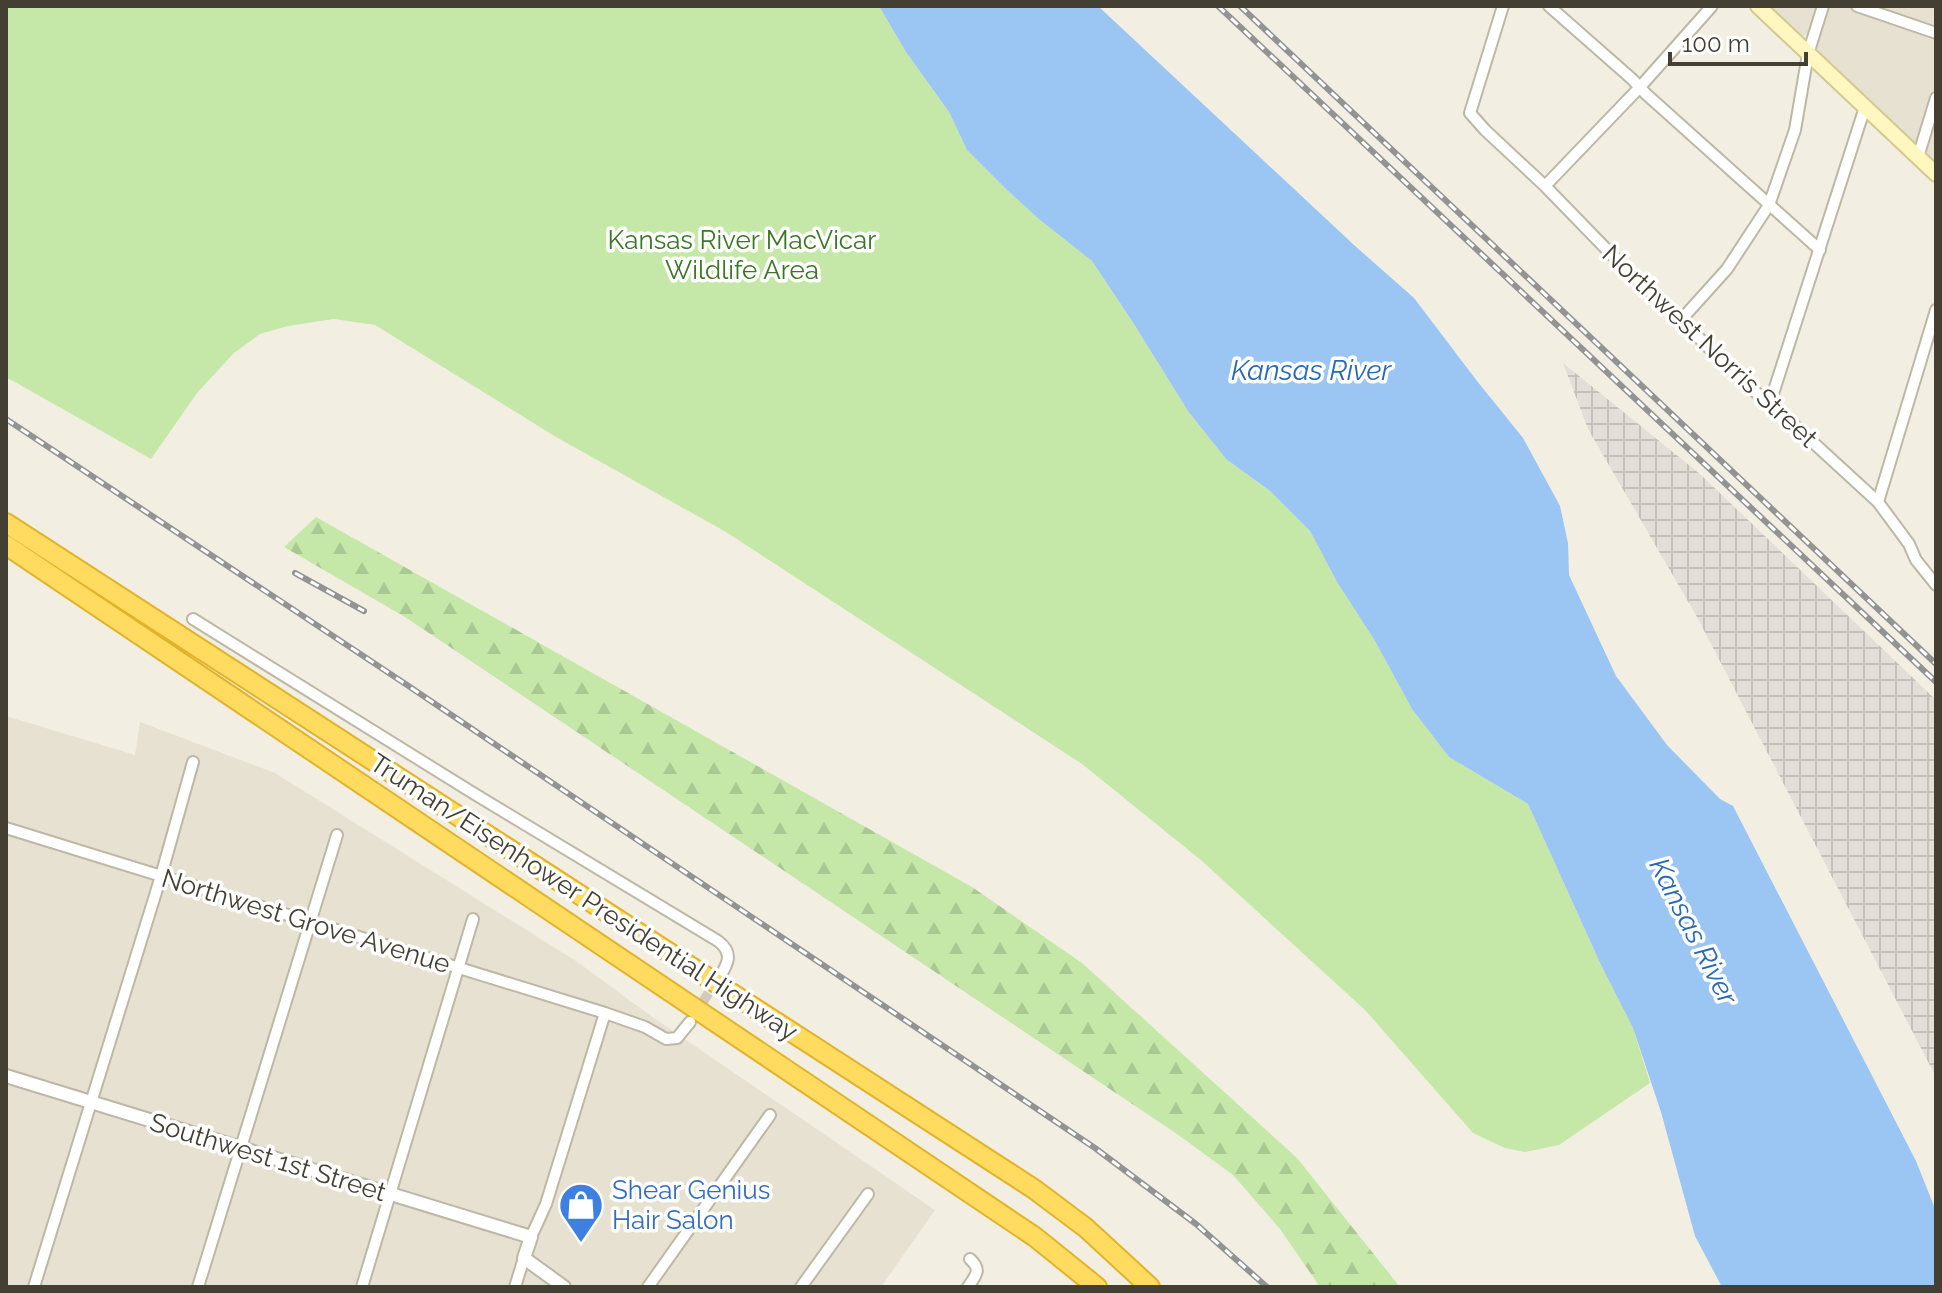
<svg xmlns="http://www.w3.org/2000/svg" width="1942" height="1293" viewBox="0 0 1942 1293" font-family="Raleway,sans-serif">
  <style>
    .residential { fill: #e6e1d0 }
    .industrial { fill: url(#industrial-grid) }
    .forest { fill: url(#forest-firs) }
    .green { fill: #c5e8a9 }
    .water { fill: #9bc5f2 }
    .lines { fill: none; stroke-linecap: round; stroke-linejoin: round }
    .minor-tunnel { stroke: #cfccbf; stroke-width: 10; stroke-dasharray: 10 5; stroke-linecap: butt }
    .minor-casing { stroke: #bdb8a5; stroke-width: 14 }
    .tertiary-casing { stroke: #bdb8a5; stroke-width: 16 }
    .secondary-casing { stroke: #d3c990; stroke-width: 18 }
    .motorway-casing { stroke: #e1b32d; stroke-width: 22 }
    .minor { stroke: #fff; stroke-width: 10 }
    .tertiary { stroke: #fff; stroke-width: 12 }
    .secondary { stroke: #fff7bf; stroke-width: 14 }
    .motorway { stroke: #ffdc60; stroke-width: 18 }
    .rail-casing { stroke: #939393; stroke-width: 6 }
    .rail { stroke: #fff; stroke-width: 3; stroke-dasharray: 9; stroke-linecap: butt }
    .labels { text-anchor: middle; stroke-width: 7; stroke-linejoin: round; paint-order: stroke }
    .park-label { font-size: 26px; fill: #3b7625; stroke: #fff }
    .street-label { font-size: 26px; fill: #433f33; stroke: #fff }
    .shop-label { font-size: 26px; fill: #366cbe; stroke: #fff; text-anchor: start }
    .water-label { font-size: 28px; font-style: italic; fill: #2a69b1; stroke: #fff }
  </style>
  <defs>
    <pattern id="industrial-grid" width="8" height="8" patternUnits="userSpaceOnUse" patternTransform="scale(2)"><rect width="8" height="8" fill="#e3dfd8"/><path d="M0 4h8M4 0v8" fill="none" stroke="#c4c0ba"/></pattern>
    <pattern id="forest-firs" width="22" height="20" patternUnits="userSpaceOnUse" patternTransform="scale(2)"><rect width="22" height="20" fill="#c5e8a9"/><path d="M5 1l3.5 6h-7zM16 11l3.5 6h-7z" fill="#aac892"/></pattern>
  </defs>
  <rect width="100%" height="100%" fill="#f2efe2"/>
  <path class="residential" d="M1767,6H1818L1811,30L1807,35L1800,36Z
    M1830,6H1844L1936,37V166L1817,54L1815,48L1828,8Z
    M1875,6H1936V26Z
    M6,716L135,755L140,722L275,773L576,961L651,1016L935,1210L881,1287H6Z"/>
  <path class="industrial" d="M1563,363L1700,474L1936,700V1077L1697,617L1588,429Z"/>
  <path class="forest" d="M316,517L972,887L1082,963L1297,1158L1400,1287H1320L1280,1229L1233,1175L1177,1134L405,617L284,547Z"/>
  <path class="green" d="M6,6H879L906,52L949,112L967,150L1007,190L1040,220L1092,261L1132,321L1188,411L1226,459L1270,491L1310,531L1337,582L1375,641L1412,709L1449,757L1528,804L1601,965L1633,1028L1650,1083L1559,1145L1525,1152L1505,1148L1473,1133L1365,1010L1202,861L1082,764L726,532L556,437L375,325L334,319L288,326L260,334L234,353L197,393L151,459L6,377Z"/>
  <path class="water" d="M879,6H1098L1354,245L1414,298L1477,381L1523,438L1560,506L1568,543L1569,575L1616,676L1667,745L1720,799L1733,806L1916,1161L1936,1211V1287H1722L1695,1236L1661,1112L1633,1028L1601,965L1528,804L1449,757L1412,709L1375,641L1337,582L1310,531L1270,491L1226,459L1188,411L1132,321L1092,261L1040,220L1007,190L967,150L949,112L906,52Z"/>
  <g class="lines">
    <path class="minor-tunnel" d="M695,1014L717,980"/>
    <g class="minor-casing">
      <path id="minor" d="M1503,6L1470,113L1485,130L1545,186L1612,255L1681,320L1745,384L1770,403L1878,502L1909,544L1916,560L1936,585
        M1549,6L1632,79L1646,94L1820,250
        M1857,6L1936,33
        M1918,157L1936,98
        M1545,186L1640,87L1712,6
        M1681,320L1727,269L1769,205L1795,130L1808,54L1823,6
        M1770,403L1865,107
        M1878,502L1936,310
        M193,619L473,793L718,941C734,953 728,964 719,978
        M6,828L605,1013L645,1027L666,1039L677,1038L690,1022
        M531,1237L546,1204L605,1013
        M34,1287L161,876L193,762
        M198,1287L337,835
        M362,1287L473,919
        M515,1287L524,1258
        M648,1287L770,1115
        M801,1287L868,1194
        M968,1287C976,1275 982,1270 970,1259"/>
    </g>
    <g class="tertiary-casing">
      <path id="tertiary" d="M6,1076L531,1237L524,1258L564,1287"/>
    </g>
    <g class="secondary-casing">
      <path id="secondary" d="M1758,6L1936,174"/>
    </g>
    <g class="motorway-casing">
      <path id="motorway" d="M6,523L1034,1189L1086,1228L1150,1287
        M6,545L1035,1237L1097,1287"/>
    </g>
    <use href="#minor" class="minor"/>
    <use href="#tertiary" class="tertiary"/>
    <use href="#secondary" class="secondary"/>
    <use href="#motorway" class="motorway"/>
    <g class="rail-casing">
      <path id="rail" d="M1218,6L1936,682
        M1240,6L1936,664
        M6,419L407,685L1095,1148L1196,1224L1267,1287
        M295,573L364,611"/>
    </g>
    <use href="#rail" class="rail"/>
  </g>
  <defs>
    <g id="shop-pin" transform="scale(2.3)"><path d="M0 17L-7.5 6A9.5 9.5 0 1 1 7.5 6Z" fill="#3f7fe0" stroke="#fff"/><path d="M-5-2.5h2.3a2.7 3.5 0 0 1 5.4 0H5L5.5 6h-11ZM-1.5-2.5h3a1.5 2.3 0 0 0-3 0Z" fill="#fff"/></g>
  </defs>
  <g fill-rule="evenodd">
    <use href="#shop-pin" x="581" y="1205"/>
  </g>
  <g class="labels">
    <g class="park-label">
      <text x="742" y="249">Kansas River MacVicar<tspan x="742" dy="30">Wildlife Area</tspan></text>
    </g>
    <g class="street-label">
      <text transform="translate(1710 346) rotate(43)" y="9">Northwest Norris Street</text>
      <text transform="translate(584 897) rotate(33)" y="9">Truman/Eisenhower Presidential Highway</text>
      <text transform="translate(306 921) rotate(17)" y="9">Northwest Grove Avenue</text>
      <text transform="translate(268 1157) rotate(17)" y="9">Southwest 1st Street</text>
    </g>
    <g class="shop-label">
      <text x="612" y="1199">Shear Genius<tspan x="612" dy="30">Hair Salon</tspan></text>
    </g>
    <g class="water-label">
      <text x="1311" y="380">Kansas River</text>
      <text transform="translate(1694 931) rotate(63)" y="10">Kansas River</text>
    </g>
  </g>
  <rect width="1942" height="1293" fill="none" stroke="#433f33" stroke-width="16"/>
  <path d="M1670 52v12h136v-12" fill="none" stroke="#433f33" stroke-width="4"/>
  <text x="1682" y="52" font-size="24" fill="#433f33" stroke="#ffffff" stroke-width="6" paint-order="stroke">100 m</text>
</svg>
